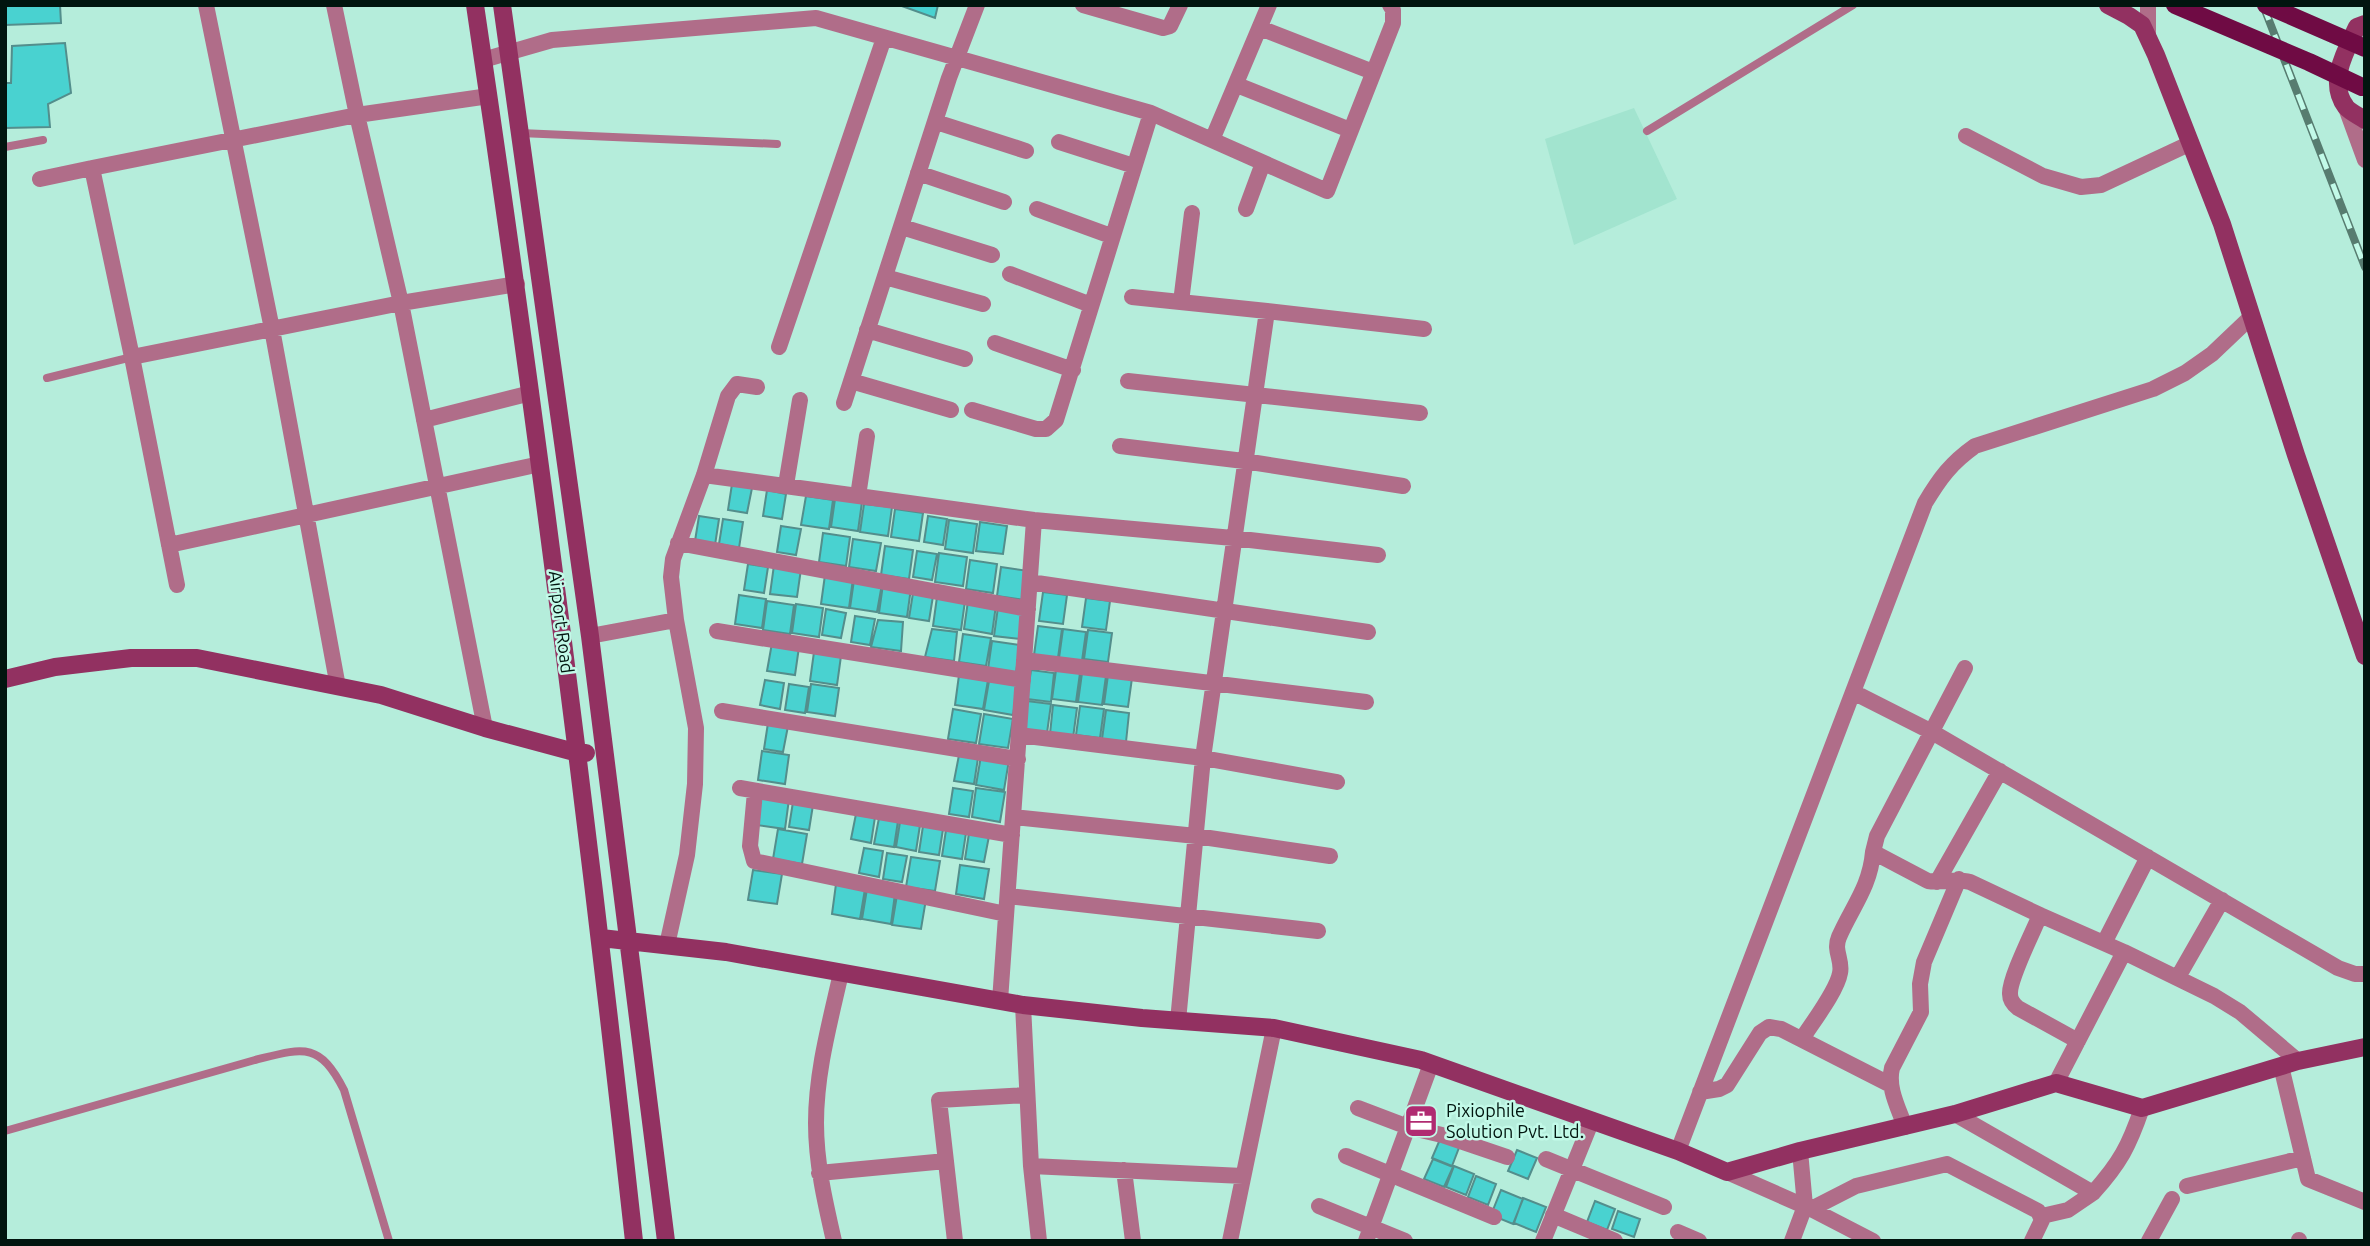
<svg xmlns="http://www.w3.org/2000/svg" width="2370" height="1246" viewBox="0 0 2370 1246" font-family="Ubuntu,sans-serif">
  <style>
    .built { fill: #a2e4cf }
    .building { fill: #49d2d0; stroke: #538e8c; stroke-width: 2 }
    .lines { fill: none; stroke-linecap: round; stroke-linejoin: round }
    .lane { stroke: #b06d89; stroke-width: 8 }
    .street { stroke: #b06d89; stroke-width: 16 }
    .secondary { stroke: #923161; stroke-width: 18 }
    .rail-casing { stroke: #577c70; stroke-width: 8 }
    .rail { stroke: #c2fae8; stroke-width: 5; stroke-dasharray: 16; stroke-linecap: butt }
    .primary-bridge { stroke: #6f0b44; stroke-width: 18 }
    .labels { text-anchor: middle; stroke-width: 5; stroke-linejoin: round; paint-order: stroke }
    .street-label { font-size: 18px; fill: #01150f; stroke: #c2fae8 }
    .poi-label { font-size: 18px; fill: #01150f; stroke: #c2fae8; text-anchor: start }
  </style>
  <rect width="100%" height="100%" fill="#b5eddb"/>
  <path class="built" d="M1634,108L1677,199L1574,245L1545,139Z"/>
  <path class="building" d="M5,5H60L61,23L5,25Z
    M899,5H938L935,18Z
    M65,43L71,93L48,104L50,127L5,128V83H11L12,46Z
    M732,484L752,488L747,513L728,510Z
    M767,490L786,494L782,519L763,516Z
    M806,496L833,500L829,529L801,525Z
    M835,499L862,502L858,531L831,527Z
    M864,504L892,507L888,536L860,532Z
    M895,509L923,513L919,541L891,537Z
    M699,516L719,519L715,545L695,541Z
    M928,516L947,519L943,545L924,542Z
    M723,519L743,522L739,548L719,544Z
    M949,520L977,524L973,553L945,549Z
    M980,522L1007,526L1003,554L976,551Z
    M781,526L801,529L796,555L777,552Z
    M823,533L850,537L846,566L819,562Z
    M853,539L881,543L876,571L849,567Z
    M885,546L913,550L909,579L881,575Z
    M917,551L937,554L932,580L913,577Z
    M939,553L967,557L963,586L935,582Z
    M970,560L997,564L993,593L966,589Z
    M748,564L768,567L764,593L744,590Z
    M774,565L801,569L797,597L770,594Z
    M1001,567L1029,571L1025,600L997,596Z
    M825,575L853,579L849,608L821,604Z
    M854,580L882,584L877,612L850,608Z
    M883,584L911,588L907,617L879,613Z
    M1043,592L1067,595L1063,624L1039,621Z
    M913,593L933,596L929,621L909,618Z
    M739,595L766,599L762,628L735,624Z
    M937,597L965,601L961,630L933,626Z
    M1086,598L1110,601L1106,630L1082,627Z
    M767,601L794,605L790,634L763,630Z
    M968,601L996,605L992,634L964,629Z
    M796,604L823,608L819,637L792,633Z
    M998,607L1025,611L1021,639L994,636Z
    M826,609L846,613L841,638L822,635Z
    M855,616L875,619L870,645L851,642Z
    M878,620L903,622L901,651L871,647Z
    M1038,626L1062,629L1058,658L1034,655Z
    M932,629L957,632L954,661L925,657Z
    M1063,629L1086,632L1082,661L1059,658Z
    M1088,630L1112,633L1108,662L1084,659Z
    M963,634L991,638L986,666L959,662Z
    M992,641L1020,645L1016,673L988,669Z
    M772,643L799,647L795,675L767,671Z
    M814,652L841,656L837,685L810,681Z
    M1031,670L1054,673L1051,702L1027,699Z
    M1056,670L1080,673L1076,702L1052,699Z
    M1082,673L1106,676L1102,705L1078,702Z
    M959,675L988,680L983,709L955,705Z
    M1108,675L1132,678L1128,707L1104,704Z
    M765,680L784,683L780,709L760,705Z
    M989,681L1018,685L1013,715L984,710Z
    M789,684L809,687L805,713L785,710Z
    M811,684L839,688L835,716L807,712Z
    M1027,701L1051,704L1047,733L1023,730Z
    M1053,705L1077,708L1073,738L1050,734Z
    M1080,706L1104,709L1100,738L1076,735Z
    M953,709L981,714L976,743L948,739Z
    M1106,710L1129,713L1126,742L1102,739Z
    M984,714L1013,719L1008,748L979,744Z
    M768,723L788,726L783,752L764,749Z
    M762,751L789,755L785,784L758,780Z
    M959,755L978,758L974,784L954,781Z
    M981,756L1009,760L1004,790L976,785Z
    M953,788L973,791L969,817L949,814Z
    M976,788L1005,792L1000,822L972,817Z
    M761,795L789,799L785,829L756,825Z
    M793,802L813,805L809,830L789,827Z
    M856,814L875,817L871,843L851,839Z
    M879,818L898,821L894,847L874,844Z
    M900,822L920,825L916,851L896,847Z
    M923,826L943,829L939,855L919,852Z
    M778,829L807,834L802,864L773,859Z
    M946,830L966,833L962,859L942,856Z
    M969,833L989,836L984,862L965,859Z
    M864,848L883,851L879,877L859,873Z
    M887,853L907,856L902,882L883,879Z
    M911,857L940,861L935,891L906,887Z
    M960,865L989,869L984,899L956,894Z
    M753,870L782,874L777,904L748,900Z
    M836,884L865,889L860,919L832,914Z
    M867,889L895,894L891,924L862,919Z
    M897,895L926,899L921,929L892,925Z
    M1441,1137L1460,1145L1452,1166L1432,1158Z
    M1517,1150L1537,1158L1528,1179L1508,1171Z
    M1433,1159L1453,1167L1444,1187L1424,1179Z
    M1454,1166L1474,1174L1466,1195L1446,1187Z
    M1476,1176L1496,1184L1488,1205L1468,1197Z
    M1501,1190L1523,1199L1513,1224L1491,1215Z
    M1523,1198L1546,1207L1536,1232L1514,1223Z
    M1595,1201L1615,1209L1607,1230L1587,1222Z
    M1618,1211L1640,1219L1634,1237L1612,1229Z"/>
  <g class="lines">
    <path class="lane" d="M1647,131L1853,5
      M520,133L777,144
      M5,147L43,140
      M47,378L132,357
      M5,1131L255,1060C303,1048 319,1041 344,1090L389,1241"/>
    <path class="street" d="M206,5L272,329L338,687
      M334,5L357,115L401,303L485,728
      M1083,5L1163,28L1170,26L1180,5
      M2148,5V36
      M1260,28L1373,72
      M483,60L552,40L816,18L1151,113L1056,420L1046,429H1036L972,410
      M1237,85L1350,130
      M2346,108L2365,160
      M1151,113L1327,191L1393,23V10L1390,5
      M936,122L1026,151
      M1966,136L2043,176L2081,187L2101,185L2191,143
      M1212,140L1269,5
      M1059,142L1134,166
      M918,173L1004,202
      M40,179L92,168
      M1037,209L1111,236
      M1246,209L1263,163
      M902,227L992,255
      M1010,274L1091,305
      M885,277L983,304
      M1132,297L1267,311L1203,758L1178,1021
      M1181,302L1192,213
      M1267,311L1424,329
      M867,330L965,359
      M995,343L1073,370
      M779,347L884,38
      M132,357L401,303L517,284
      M851,381L951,410
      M1128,381L1420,413
      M844,403L949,78L977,5
      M424,420L531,393
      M1120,446L1244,461L1403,486
      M704,475L1034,520L1233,538L1378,555
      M786,485L800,400
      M858,496L867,436
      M678,543L1028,609
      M169,545L540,464
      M1030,582L1368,632
      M177,585L132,357L92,168L357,115L489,96
      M717,631L1023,680
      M590,636L676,620L671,577L673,559L704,475L728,396L737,384L757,387
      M1024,660L1366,702
      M1853,692L1932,732L2338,968L2355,974H2365
      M722,711L1018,759
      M1019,735L1203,758L1337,782
      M740,788L1012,835
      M755,792L750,846L754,861L1006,914
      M1013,817L1196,836L1330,856
      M1873,852L1877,836L1965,668
      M1937,882L2000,771
      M1008,896L1318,931
      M2040,915C2033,932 2009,979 2010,994C2010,1000 2013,1004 2018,1008L2078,1041
      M2104,943L2148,857
      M667,945L687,855L695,784L696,728L676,620
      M2178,977L2222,900
      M1000,1001L1034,520
      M1023,1005L1031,1166L1039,1241
      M1802,1039C1812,1023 1837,991 1840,973C1843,960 1833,951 1839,937C1852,907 1870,887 1873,852L1928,881C1942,883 1955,878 1970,882L2040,915L2124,952L2214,996L2240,1012L2298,1061
      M2281,1066L2308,1179L2365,1202
      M2056,1083L2124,952
      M1700,1092L1719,1089L1727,1085L1760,1033L1769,1027L1781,1029L1891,1085
      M1358,1108L1408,1127L1442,1135L1507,1157
      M1955,1114L2093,1193L2068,1210L2042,1216
      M1905,1127C1899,1109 1887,1088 1892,1068L1921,1012L1920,984L1924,962L1959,879
      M1678,1151L1925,503C1940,478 1951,463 1975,446L2153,389L2185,373L2212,354L2252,316
      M1346,1156L1494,1217
      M1546,1159L1664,1207
      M1031,1166L1243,1176
      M1124,1170L1133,1241
      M1727,1172L1811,1209L1873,1241
      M819,1173L946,1161
      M2187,1186L2303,1158
      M2093,1193C2120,1163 2129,1146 2142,1108
      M1319,1206L1405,1241
      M1811,1209L1856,1186L1947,1164L2038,1211L2042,1220L2032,1241
      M1553,1215L1615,1241
      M1678,1232L1699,1241
      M834,1241C825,1202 816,1163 816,1123C816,1072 830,1022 841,973
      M955,1241L939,1100L1027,1095
      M1230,1241L1274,1028
      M1366,1241L1431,1064
      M1543,1241L1592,1120
      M1792,1241L1805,1206L1800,1151
      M2149,1241L2172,1199
      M2299,1241V1240"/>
    <path class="secondary" d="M475,5C536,416 589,828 634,1241
      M502,5L590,636L666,1241
      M2108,5L2129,16L2142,25L2156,55L2222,224L2296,455L2365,656
      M2365,24L2357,27C2346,50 2327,82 2346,107C2350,112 2359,116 2365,120
      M5,679L55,667L131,658H197L381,695L485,728L578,753H586
      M601,938L726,952L1023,1005L1142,1018L1274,1028L1421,1060L1678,1151L1727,1172L1800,1151L1955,1114L2056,1083L2142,1108L2298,1061L2365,1047"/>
    <g class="rail-casing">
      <path id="rail" d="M2263,5L2365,267"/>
    </g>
    <use href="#rail" class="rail"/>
    <path class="primary-bridge" d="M2175,5L2309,62L2362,87
      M2266,5L2365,48"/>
  </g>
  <defs>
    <g id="office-square" transform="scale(1.75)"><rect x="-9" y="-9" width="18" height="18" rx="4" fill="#b02b71" stroke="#c2fae8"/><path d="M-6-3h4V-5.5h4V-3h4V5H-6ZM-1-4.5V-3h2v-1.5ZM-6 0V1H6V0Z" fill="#fff"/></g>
  </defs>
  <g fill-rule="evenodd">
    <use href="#office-square" x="1421" y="1121"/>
  </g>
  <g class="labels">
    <g class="street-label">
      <text transform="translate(561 622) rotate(83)" y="6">Airport Road</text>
    </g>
    <g class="poi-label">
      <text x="1446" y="1117">Pixiophile<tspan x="1446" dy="21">Solution Pvt. Ltd.</tspan></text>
    </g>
  </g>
  <rect width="2370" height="1246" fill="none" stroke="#01150f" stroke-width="14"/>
</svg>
